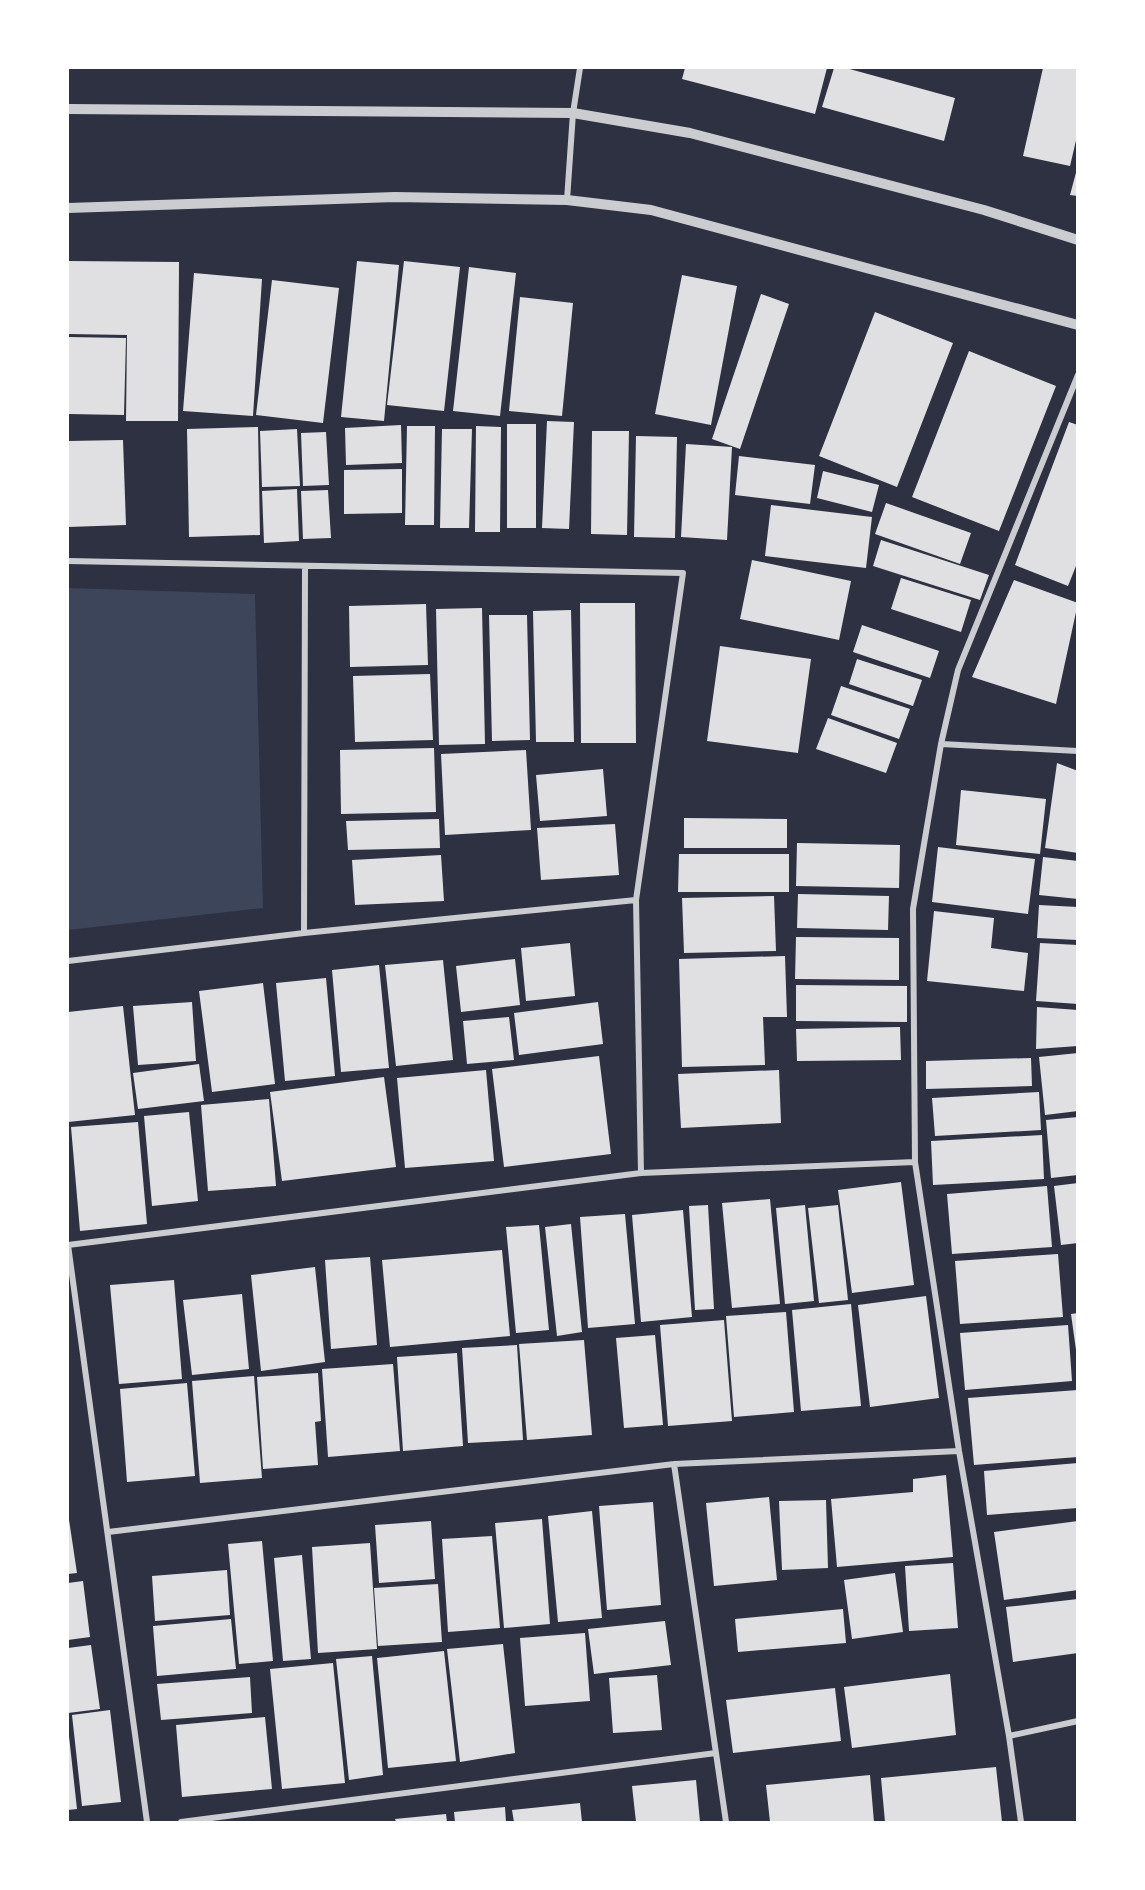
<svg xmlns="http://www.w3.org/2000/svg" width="1145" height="1890" viewBox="0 0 1145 1890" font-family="'Open Sans',sans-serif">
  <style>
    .green { fill: #3c4559 }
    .building { fill: #e0e0e3 }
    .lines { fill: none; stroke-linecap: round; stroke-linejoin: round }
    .minor { stroke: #caccd0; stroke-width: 6 }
    .tertiary { stroke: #caccd0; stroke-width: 10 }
  </style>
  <rect width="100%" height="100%" fill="#2d3142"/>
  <path class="green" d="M68,588L255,594L263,908L68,930Z"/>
  <path class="building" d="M685,68H827L815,114L682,79Z
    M834,68H846L955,98L944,141L822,107Z
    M1043,68H1078V132L1070,166L1023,156Z
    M1077,169H1078V196L1070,195Z
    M68,261L179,262L178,421H126L127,335L68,334Z
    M357,261L399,265L384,421L341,417Z
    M404,261L460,267L444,411L387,405Z
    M469,267L516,273L500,416L453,411Z
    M194,273L262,279L253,416L183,411Z
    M682,275L737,286L711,425L655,414Z
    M272,280L339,288L323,423L256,415Z
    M761,294L789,304L740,449L712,439Z
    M520,297L573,303L562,416L509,411Z
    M875,312L953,343L897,487L819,456Z
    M68,337L126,338L124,415L68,414Z
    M969,351L1056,386L999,531L912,497Z
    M547,421L574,422L569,529L542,528Z
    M1069,422L1078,425V561L1068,586L1015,565Z
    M507,424H536V528H507Z
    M401,425L402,463L346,465L345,428Z
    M407,426H435L434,525H405Z
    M476,426L501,427L500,532H475Z
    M258,427L260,535L189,537L187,429Z
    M297,429L300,486L262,487L260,431Z
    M442,429H472L469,528H440Z
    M592,431H629L627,535L591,534Z
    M326,432L329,485L303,486L301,433Z
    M636,436L677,437L675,538L634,537Z
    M123,440L126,525L68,527V441Z
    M686,444L732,447L727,540L681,537Z
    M739,456L815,465L810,504L735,495Z
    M402,469V513L344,514V470Z
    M823,471L879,485L872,512L817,498Z
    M297,489L299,541L264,543L262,491Z
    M328,490L331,538L303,539L301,491Z
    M886,503L971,533L960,564L875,534Z
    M771,505L872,517L866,568L765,556Z
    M881,540L989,575L980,600L873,566Z
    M752,560L851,581L839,640L740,619Z
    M901,578L971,600L961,632L891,609Z
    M1014,580L1078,603L1056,704L972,677Z
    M580,603H635L636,743H581Z
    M426,604L428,665L350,667L349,606Z
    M482,608L485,744L439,745L436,609Z
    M571,610L574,742H536L533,611Z
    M489,615H527L530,740L492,741Z
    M862,625L939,651L930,678L853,652Z
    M720,646L811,659L798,753L707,741Z
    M857,659L922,680L913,706L849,684Z
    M430,674L433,740L355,742L353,676Z
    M841,686L910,709L899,739L831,715Z
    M828,718L897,743L886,773L816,749Z
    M434,748L436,812L341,814L340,750Z
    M526,750L531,830L445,835L441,754Z
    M1057,763L1078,771V853L1045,848Z
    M603,769L607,816L540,821L536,775Z
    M961,790L1046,799L1040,854L956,845Z
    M684,818L787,819V848H684Z
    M439,819L440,848L348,850L346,821Z
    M615,824L619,875L541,880L537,828Z
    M797,843L900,845L899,888L796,886Z
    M938,847L1035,859L1028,914L932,902Z
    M679,854H789V892H678Z
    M441,855L444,901L355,905L352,860Z
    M1043,857L1078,861V899L1039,895Z
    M798,894L889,896L888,930L797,928Z
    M774,896L776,951L684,953L682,898Z
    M1039,905L1078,907V940L1037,938Z
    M934,911L994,918L991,948L1028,953L1024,991L927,981Z
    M796,937L899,938V980L795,979Z
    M570,943L575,996L526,1001L521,948Z
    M1040,943L1078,945V1004L1036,1001Z
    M785,956L787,1017H763L765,1065L682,1067L679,959Z
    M515,959L520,1005L461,1012L456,966Z
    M443,960L453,1060L396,1066L385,965Z
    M379,965L389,1068L341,1072L332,970Z
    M326,978L335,1076L285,1081L276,983Z
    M263,983L275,1084L212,1092L199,991Z
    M796,985L907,986V1022L796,1021Z
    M192,1002L196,1061L138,1065L133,1006Z
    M598,1002L603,1044L519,1055L514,1013Z
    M123,1006L135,1115L68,1122V1012Z
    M1037,1007L1078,1010V1046L1036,1049Z
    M509,1017L514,1060L467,1064L463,1021Z
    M900,1027L901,1060L797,1061L796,1029Z
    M1078,1053V1111L1045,1115L1039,1057Z
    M599,1056L611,1154L504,1167L492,1069Z
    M1031,1058L1032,1086L926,1089V1061Z
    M199,1064L204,1101L138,1109L133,1073Z
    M486,1070L494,1161L405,1168L397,1078Z
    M779,1070L781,1123L681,1128L678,1074Z
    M384,1077L396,1167L282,1181L270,1092Z
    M1039,1092L1041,1130L935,1136L932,1098Z
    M269,1099L276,1186L208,1191L201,1105Z
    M189,1112L198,1201L152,1206L144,1116Z
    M1078,1117V1175L1051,1178L1046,1120Z
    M138,1122L147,1224L80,1231L71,1127Z
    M1042,1135L1044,1179L933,1185L931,1141Z
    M901,1182L914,1285L852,1293L838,1190Z
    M1078,1183V1243L1061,1245L1054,1186Z
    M1047,1186L1052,1247L952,1254L947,1194Z
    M770,1199L780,1304L732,1308L722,1203Z
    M708,1205L714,1309L695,1310L689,1206Z
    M805,1205L814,1301L785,1304L776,1208Z
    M838,1205L848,1300L819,1303L808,1208Z
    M683,1210L692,1317L641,1322L632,1215Z
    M625,1214L635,1324L588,1328L580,1217Z
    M571,1224L582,1332L557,1336L545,1227Z
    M539,1225L549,1330L516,1333L506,1227Z
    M502,1250L510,1336L390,1347L382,1260Z
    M1058,1254L1063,1317L960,1324L955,1261Z
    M370,1257L377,1345L331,1349L325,1260Z
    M315,1267L325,1362L261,1371L251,1275Z
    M174,1280L182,1379L119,1384L110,1285Z
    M242,1294L249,1369L192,1375L183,1300Z
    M926,1296L939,1398L870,1407L858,1305Z
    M851,1304L861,1406L801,1411L792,1310Z
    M786,1312L794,1412L734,1417L726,1316Z
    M1078,1313V1350H1076L1071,1314Z
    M724,1320L732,1421L668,1426L660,1325Z
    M1068,1325L1072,1381L965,1390L960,1333Z
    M655,1335L663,1425L624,1428L616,1338Z
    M584,1340L592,1435L527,1440L519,1344Z
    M517,1345L523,1440L468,1443L462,1348Z
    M457,1353L463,1446L403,1451L397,1357Z
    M393,1364L400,1451L328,1457L322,1369Z
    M318,1373L321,1421L315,1422L318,1465L263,1469L257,1377Z
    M254,1376L262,1478L200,1483L192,1381Z
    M187,1383L195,1476L127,1482L120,1389Z
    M1078,1390V1457L974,1465L968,1398Z
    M1078,1463V1508L987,1515L984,1471Z
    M946,1475L953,1557L837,1567L831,1499L913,1492V1479Z
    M769,1497L777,1580L714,1586L706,1503Z
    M826,1500L828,1568L782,1570L779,1501Z
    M653,1502L661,1605L607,1610L599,1506Z
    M592,1511L602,1618L558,1622L548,1516Z
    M68,1513L77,1573L68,1574Z
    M542,1519L550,1624L504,1628L495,1523Z
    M431,1521L435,1579L379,1583L375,1525Z
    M1078,1521V1590L1004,1600L994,1532Z
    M492,1536L500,1628L448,1632L442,1539Z
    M262,1541L273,1661L239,1664L228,1544Z
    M370,1543L377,1649L318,1653L312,1547Z
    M302,1555L311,1659L283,1661L274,1558Z
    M953,1563L958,1628L909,1631L905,1566Z
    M227,1570L230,1615L155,1621L152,1576Z
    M895,1573L903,1632L852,1639L844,1580Z
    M83,1581L90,1637L68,1640V1583Z
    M438,1584L442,1642L378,1646L374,1588Z
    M1078,1599V1653L1013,1662L1006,1607Z
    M843,1609L846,1643L738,1652L735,1619Z
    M231,1619L236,1669L157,1676L153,1626Z
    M665,1621L671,1665L594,1674L588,1629Z
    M585,1633L590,1701L525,1706L520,1638Z
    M503,1644L515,1753L460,1762L447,1649Z
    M91,1645L100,1709L68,1713V1648Z
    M444,1651L456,1761L388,1768L377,1658Z
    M372,1656L383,1775L349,1780L336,1659Z
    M333,1663L345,1783L282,1789L270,1669Z
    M950,1674L956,1735L852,1748L844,1687Z
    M657,1675L662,1730L613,1733L609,1678Z
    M250,1677L252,1713L161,1720L157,1684Z
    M835,1688L841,1741L733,1753L726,1700Z
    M110,1710L121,1802L82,1806L72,1715Z
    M265,1717L272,1789L182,1797L176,1725Z
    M68,1736H69L77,1809L68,1810Z
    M996,1767L1002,1822H885L881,1778Z
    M870,1775L874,1822H770L766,1785Z
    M696,1780L700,1822H636L632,1786Z
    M580,1803L582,1822H514L512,1810Z
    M505,1807L506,1822H455L454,1812Z
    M446,1814L447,1822H396L395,1819Z"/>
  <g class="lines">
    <path class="minor" d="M567,200L573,113L580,68
      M68,561L683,573L636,900L641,1173
      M941,744L1078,751
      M304,933L305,566
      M68,961L304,933L636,900
      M68,1245L641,1173L915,1162
      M68,1245L147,1822
      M674,1464L726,1822
      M108,1532L674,1464L959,1451
      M1009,1736L1078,1721
      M181,1822L716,1753
      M1021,1822L1009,1736L959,1451L915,1162L913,909L941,744L958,670L1078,375"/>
    <path class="tertiary" d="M68,109L573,113L690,133L984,210L1078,240
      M68,208L395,197L567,200L651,210L1078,325"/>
  </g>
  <rect width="1145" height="1890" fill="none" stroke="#ffffff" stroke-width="138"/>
</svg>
